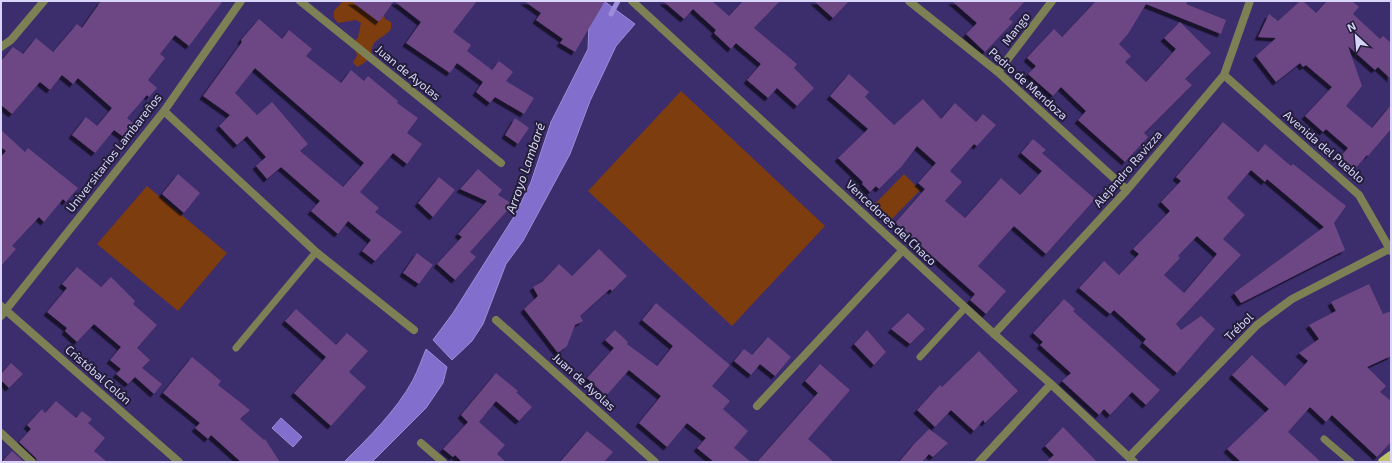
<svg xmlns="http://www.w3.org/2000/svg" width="1392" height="463" viewBox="0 0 1392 463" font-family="'Exo 2',sans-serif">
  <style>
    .green { fill: #7e3d0e }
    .water { fill: #826fcd; stroke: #9c8dda }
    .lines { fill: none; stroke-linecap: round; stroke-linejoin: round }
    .stream { stroke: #9c8dda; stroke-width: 5 }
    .building { fill: #6c4684; fill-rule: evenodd; filter: url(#shadow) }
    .service { stroke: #7d8054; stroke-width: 7 }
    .minor { stroke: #7d8054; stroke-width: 8 }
    .tertiary { stroke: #7d8054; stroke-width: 8 }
    .primary { stroke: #bfc365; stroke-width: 10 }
    .labels { text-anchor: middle; stroke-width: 4; stroke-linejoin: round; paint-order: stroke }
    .street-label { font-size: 12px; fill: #d8d4fa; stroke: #221d39 }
    .water-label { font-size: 13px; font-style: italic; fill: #d8d5ee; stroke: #221d39 }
  </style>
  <defs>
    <filter id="shadow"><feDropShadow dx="-3.5" dy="3.5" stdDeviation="0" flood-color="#0009"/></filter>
  </defs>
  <rect width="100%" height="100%" fill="#3c2d6c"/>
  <path class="green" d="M343,1H380L385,19L391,22V29C387,35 380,37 375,42C367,52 377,57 357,67L353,62L357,56L354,43L358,37L361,23L356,20L338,23L334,18V11Z
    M681,91L825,226L732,326L588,191Z
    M904,174L920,190L890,221L874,205Z
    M147,186L227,253L178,311L97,244Z"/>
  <path class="water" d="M604,1L635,24L616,46L590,101L570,154L523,241L506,264L483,324L472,341L452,360L433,340L453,313L515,215L531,182L551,122L588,49L589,23Z
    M426,349L447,367L443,383L426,408L372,462H344C369,437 396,411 413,380C418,370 422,359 426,349Z
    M281,418L302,437L293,447L272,428Z"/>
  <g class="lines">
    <path class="stream" d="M611,14L618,1"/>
  </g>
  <path class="building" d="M101,1H223L189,46L175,35L160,54L165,58L148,80L157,88L149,97L147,95L127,118L135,125L125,138L114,130L95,153L72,135L86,117L97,126L112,108L78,78L73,84L62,75L50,90L40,82L12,114L1,105V61L13,47L23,54L36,38L53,52L77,24L82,28Z
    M351,1H477L453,32L471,45L467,51L492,70L499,61L513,72L506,81L534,98L524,114L495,97L490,103L476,92L483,82L457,63L450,73L406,43L421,22L394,1L379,22Z
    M524,1H605L575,52L560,43L563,39L536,20L541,13Z
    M663,1H712L729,16L743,1H780L754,28L797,64L794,68L814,88L797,106L777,88L768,98L747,80L761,64L736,43L731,49L714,33L716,30L693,9L684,19Z
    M814,1H849L833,18Z
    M952,1H1025L1009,19L1013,22L985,52L966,34L977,23Z
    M1096,1H1188L1186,4L1226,20L1221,34L1146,4L1128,34L1119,44L1131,56L1125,62L1146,82L1176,49L1164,38L1180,22L1211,53L1185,79L1192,85L1144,133L1148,137L1125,162L1078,120L1086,111L1061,87L1053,96L1028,74L1036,66L1027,58L1036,48L1054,29L1062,37Z
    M1300,1H1303L1316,13L1327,1H1352L1359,7L1353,14L1380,39L1383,36L1391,43V79L1378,67L1375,70L1348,46L1362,86L1346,106L1372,128L1391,105V129L1368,156L1367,155L1354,170L1339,158L1348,148L1326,129L1323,132L1305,116L1332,87L1306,65L1303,67L1300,63L1276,82L1256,56L1276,38L1258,37L1269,14L1278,21Z
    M259,19L282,39L289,30L312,49L306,56L341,83L351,70L364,81L368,76L398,101L397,103L418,118L407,133L422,144L407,164L393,153L360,192L379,208L375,212L402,232L375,261L362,251L371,240L348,221L338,234L311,211L320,201L281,167L267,179L256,166L266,157L247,136L237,145L219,126L230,115L203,96L242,42L241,40ZM255,68L364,163L343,187L300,151L308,144L272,102L257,115L235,93Z
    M849,74L869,92L865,97L894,125L923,99L941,119L955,103L976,122L983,114L996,125L977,146L974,144L950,171L962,182L945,201L965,218L1001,178L1020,195L1042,171L1021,153L1033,139L1046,150L1042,153L1095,199L1046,254L1014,226L978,266L1006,291L986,314L970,300L975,294L895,223L925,189L918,183L936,163L917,146L902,166L879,189L876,186L870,192L862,184L863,182L838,158L868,129L830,96Z
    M515,118L529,128L518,144L505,135Z
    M1223,122L1258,152L1265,144L1291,166L1293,164L1346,206L1334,223L1345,250L1241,303L1234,293L1324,227L1267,179L1265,182L1251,170L1227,198L1245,215L1223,239L1241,255L1176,324L1181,330L1201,316L1215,329L1177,373L1143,343L1146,339L1114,310L1110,314L1079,288L1104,261L1119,275L1139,254L1133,249L1170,211L1161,202L1181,181L1176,177ZM1197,236L1217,254L1184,293L1164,275L1180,258L1178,256Z
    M1,130L25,152L28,148L78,188L66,202L63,199L44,222L39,217L12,246L16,249L1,266V157L6,151L1,147Z
    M478,169L502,190L498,195L511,203L506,212L470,252L476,257L455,280L437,264L462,237L458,234L487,201L460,189Z
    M178,174L200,193L184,213L162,194Z
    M439,177L455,190L433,217L418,203Z
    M599,249L627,276L612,291L610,289L580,316L583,321L575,325L567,346L558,353L524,309L538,296L533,287L542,282L559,264L572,276Z
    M417,253L433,265L419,284L403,273Z
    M77,267L101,287L111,277L135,301L133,304L157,325L137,348L150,360L142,368L162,384L154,394L135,377L128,384L116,374L121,369L110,360L121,347L94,324L77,342L65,331L67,328L47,312L67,288L62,284Z
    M1369,284L1383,314L1391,311V356L1367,367L1386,386L1380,392L1391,401V442L1377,457L1332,415L1326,422L1310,407L1288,432L1321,462H1241L1227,449L1269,409L1232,375L1252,355L1285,386L1308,361L1299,353L1319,339L1309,325L1336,311L1331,302Z
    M1064,299L1075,309L1073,311L1160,390L1146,405L1132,392L1110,415L1104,409L1099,415L1062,381L1071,373L1040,345L1043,342L1033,333Z
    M656,303L730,365L712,386L730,401L723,409L748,431L734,448L751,462H714L697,448L706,438L687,423L667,447L639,423L661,396L629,370L606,396L587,378L614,348L605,340L615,330L628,342L627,344L657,366L673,346L642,320Z
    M296,309L336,345L347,333L368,351L349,372L366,387L331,426L294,393L326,357L285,321Z
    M908,313L925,329L910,344L891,329Z
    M867,330L886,352L874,365L854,344Z
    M768,337L791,357L775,376L760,364L751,375L734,361L744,349L752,355Z
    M979,351L1018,391L985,423L983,420L974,431L951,410L935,427L917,410L940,385L942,387Z
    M192,357L221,381L218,385L250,410L240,419L264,440L265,439L280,462H241L211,435L208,439L195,428L200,423L163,393Z
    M11,363L23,374L9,388L1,380V374Z
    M820,364L850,390L808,439L834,462H757L818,393L805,381Z
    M496,373L518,391L516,392L532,407L519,421L496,401L479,422L505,445L497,454L506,462H462L455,455L453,457L443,449L468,422L461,415Z
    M56,401L76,418L82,411L92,419L88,423L105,438L94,451L107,462H37L36,458L19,442L31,429L27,425L42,409L45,413Z
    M1063,427L1097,462H1046L1054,455L1045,446Z
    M929,429L948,443L933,457L929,454L922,462H899L915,443Z
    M587,431L613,452L604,462H560Z
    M12,451L24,462H2Z"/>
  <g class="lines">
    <path class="service" d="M236,348L316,252
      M920,357L965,308
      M1324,439L1351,462"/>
    <path class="minor" d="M300,1L501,163
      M909,1L998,72L1127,190
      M1,47L11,40L44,1
      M998,72L1052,1
      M1224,75L1359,195L1391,251
      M164,111L316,252L414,330
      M1,316L164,111L241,1
      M496,320L655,462
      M994,334L1127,190L1224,75L1250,1
      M757,406L903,250
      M1,433L32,462
      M421,443L443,462
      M1129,457L1257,325L1292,299L1391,248
      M979,462L1051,384"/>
    <path class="tertiary" d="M632,1L994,334L1051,384L1134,462
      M1,306L179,462"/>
    <path class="primary" d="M1383,462L1391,456"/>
  </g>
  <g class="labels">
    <g class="street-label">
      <text transform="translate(1016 29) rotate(-53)" y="4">Mango</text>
      <text transform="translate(408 73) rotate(39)" y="4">Juan de Ayolas</text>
      <text transform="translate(1028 84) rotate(42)" y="4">Pedro de Mendoza</text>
      <text transform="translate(1324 147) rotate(41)" y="4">Avenida del Pueblo</text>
      <text transform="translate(114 153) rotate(-52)" y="4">Universitarios Lambareños</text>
      <text transform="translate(1128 169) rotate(-49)" y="4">Alejandro Ravizza</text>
      <text transform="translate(891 223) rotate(43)" y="4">Vencedores del Chaco</text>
      <text transform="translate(1239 327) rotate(-44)" y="4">Trébol</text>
      <text transform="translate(98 375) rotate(41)" y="4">Cristóbal Colón</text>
      <text transform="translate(584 382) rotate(42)" y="4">Juan de Ayolas</text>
    </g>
    <g class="water-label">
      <text transform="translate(525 168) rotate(-71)" y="5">Arroyo Lambaré</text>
    </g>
  </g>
  <rect width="1392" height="463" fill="none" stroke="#d8d4fa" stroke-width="4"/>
  <g transform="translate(1356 36) rotate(334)" stroke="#221d39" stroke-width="3" paint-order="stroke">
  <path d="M0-3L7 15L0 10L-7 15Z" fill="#d8d4fa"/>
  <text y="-6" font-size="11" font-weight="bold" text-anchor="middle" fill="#d8d4fa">N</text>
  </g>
</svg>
